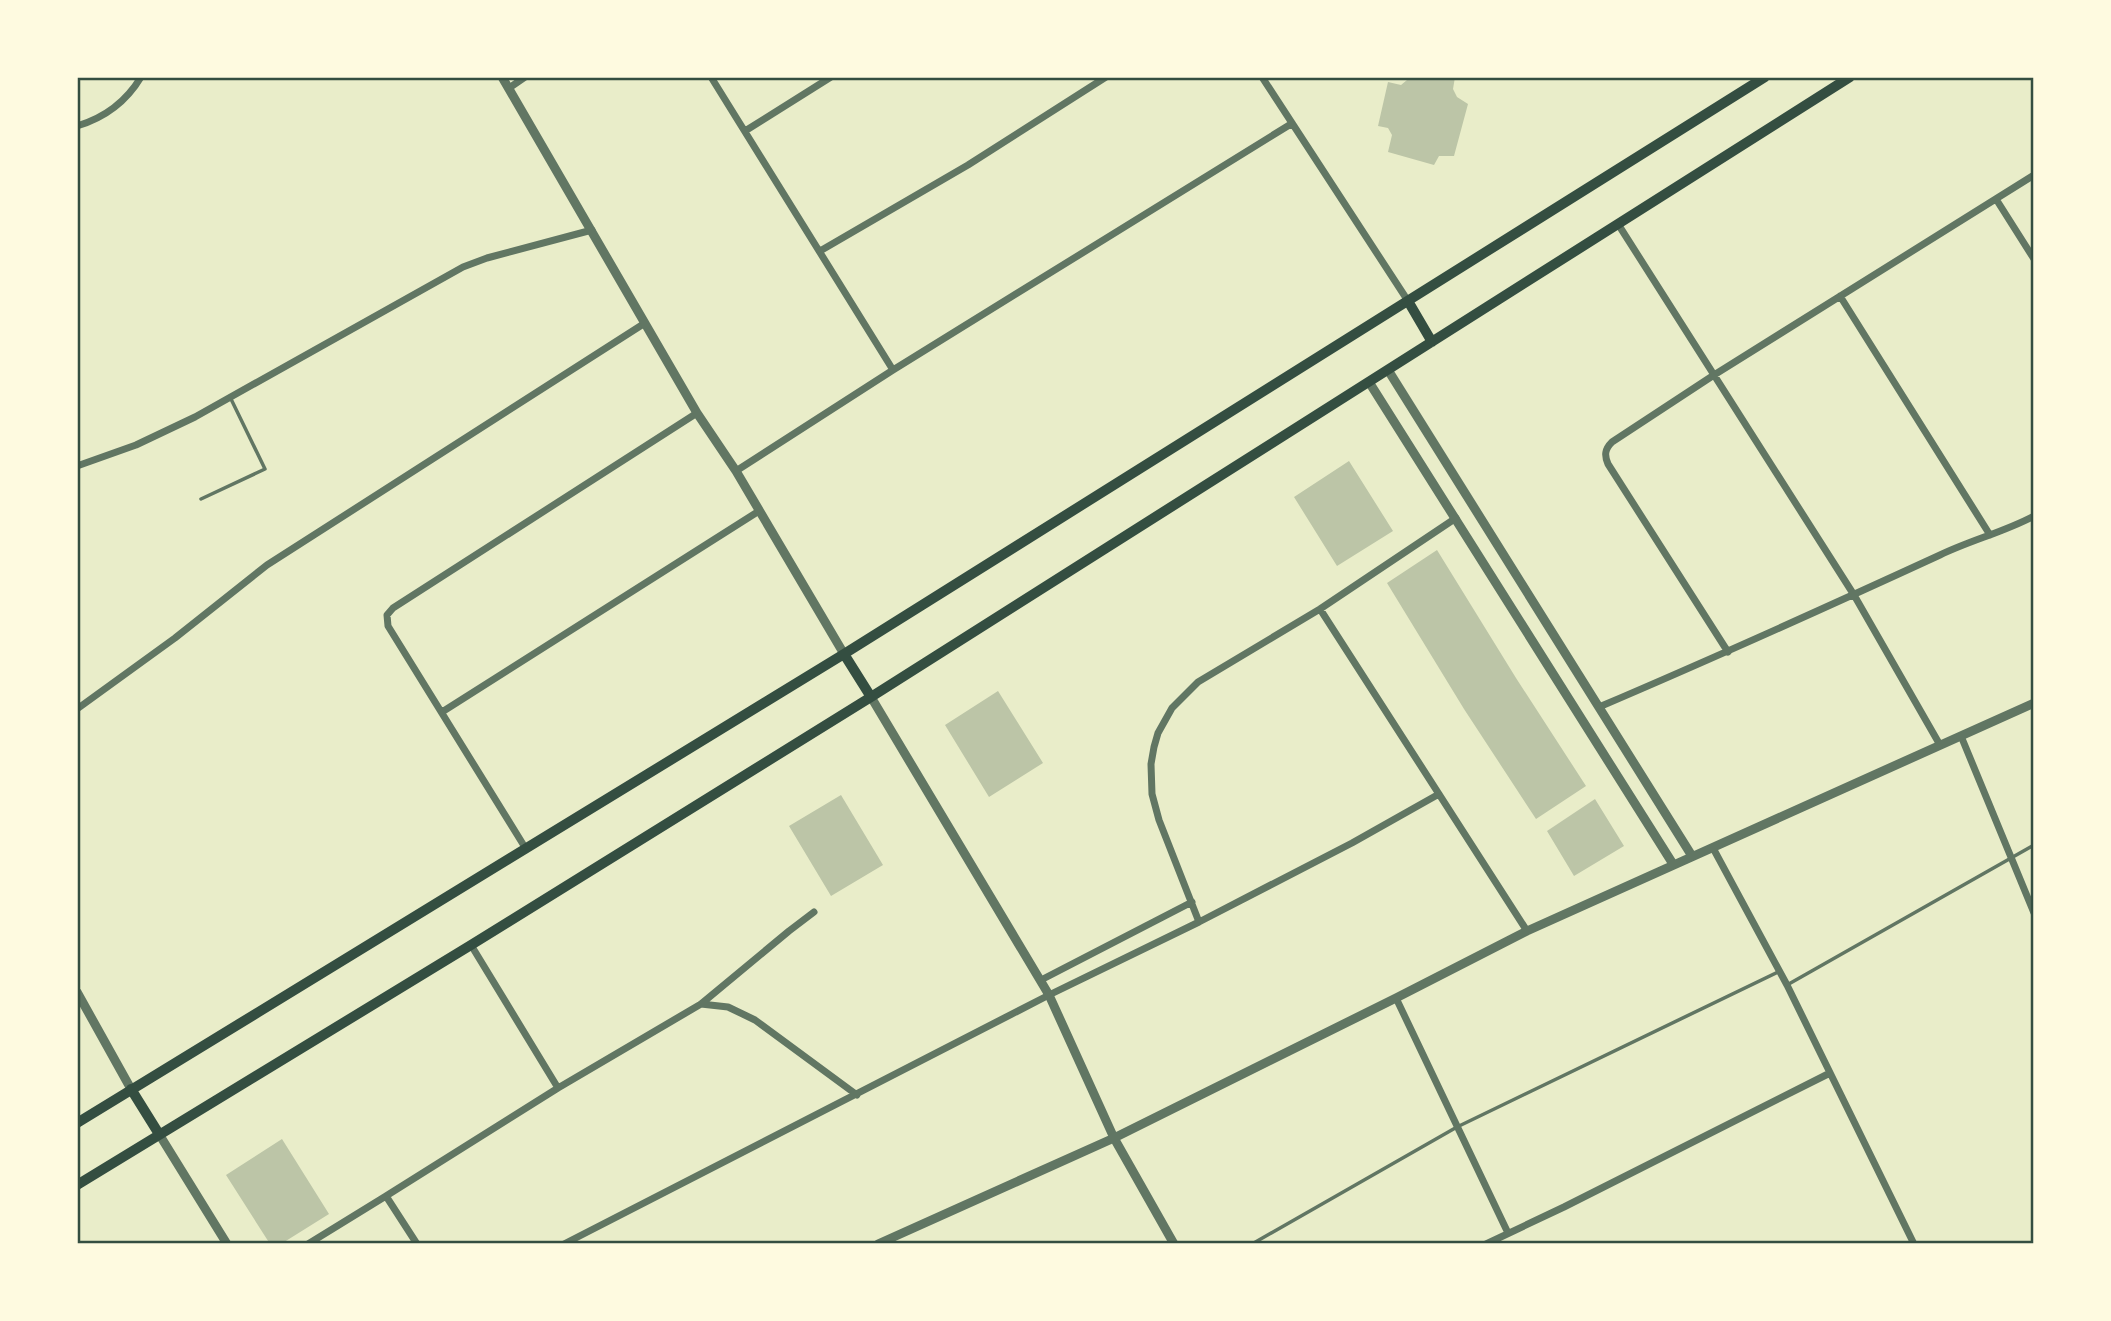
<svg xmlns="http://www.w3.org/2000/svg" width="2111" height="1321" viewBox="0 0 2111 1321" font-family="Helvetica,sans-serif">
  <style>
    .building { fill: #bcc5a7 }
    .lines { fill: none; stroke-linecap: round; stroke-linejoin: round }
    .service { stroke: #617663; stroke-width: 3.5 }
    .minor { stroke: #617663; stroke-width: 7 }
    .tertiary { stroke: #617663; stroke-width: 9 }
    .secondary { stroke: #344e41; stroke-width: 10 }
    .neatline { fill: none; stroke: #344e41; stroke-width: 2.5 }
  </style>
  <rect width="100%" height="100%" fill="#e9edc9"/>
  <path class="building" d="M1408,77H1455L1453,89L1457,97L1468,104L1454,156H1439L1434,165L1388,152L1392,135L1388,128L1378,126L1388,82L1401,85L1407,80Z
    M1349,461L1393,531L1337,566L1294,497Z
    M1437,550L1516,678L1586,786L1536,819L1464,709L1387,583Z
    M998,691L1043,763L989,797L945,725Z
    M841,795L883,865L831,896L789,826Z
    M1595,799L1624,846L1574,876L1547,831Z
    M282,1139L329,1214L281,1244H270L226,1175Z"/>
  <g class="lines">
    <path class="service" d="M201,499L265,469L231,399
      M1787,985L2034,845
      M1252,1244L1457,1127L1780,971"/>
    <path class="minor" d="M711,77L893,370
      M1262,77L1408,301
      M509,88L525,77
      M77,126C104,118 126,102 141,77
      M745,131L831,77
      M1996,199L2034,259
      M1618,224L1854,595L1940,745
      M820,251L968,165L1106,77
      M1840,296L1990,535
      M77,466L136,445L195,417L463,267L487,258L592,230
      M736,471L893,370L1291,124
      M1320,609L1527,931
      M1728,652L1608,464C1604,455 1605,449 1612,442L1714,375L2034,175
      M1599,707C1714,658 1827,607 1940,555C1971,540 2004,532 2034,516
      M77,709L175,638L267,565L645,323
      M442,712L759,511
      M1961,736L2034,913
      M1713,848L1787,985L1914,1244
      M526,849L388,626L387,615L393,608L697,413
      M1199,922L1159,820L1152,794L1151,764L1154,747L1158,733L1172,708L1198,682L1320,609L1456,518
      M471,945L558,1088
      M1041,980L1192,902
      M1396,998L1508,1233
      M701,1004L728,1007L755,1020L857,1095
      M308,1244L386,1196
      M417,1244L386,1196L558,1088L701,1004L789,931L814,912
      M564,1244L1049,995L1199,922L1352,843L1439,794
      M1486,1244L1564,1207L1830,1073"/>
    <path class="tertiary" d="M502,77L697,413L736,471L844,654
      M1388,370L1692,856
      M1369,382L1673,864
      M871,697L1049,995L1114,1138L1174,1244
      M77,992L131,1089
      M159,1134L227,1244
      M878,1244L1114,1138L1396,998L1527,931L2034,703"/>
    <path class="secondary" d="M1408,301L1432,342
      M844,654L871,697
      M131,1089L159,1134
      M77,1123L844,654L1765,77
      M77,1185L471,945L871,697L1850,77"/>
  </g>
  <rect width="2111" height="1321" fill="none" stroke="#fefae0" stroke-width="158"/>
  <rect x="79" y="79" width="1953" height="1163" class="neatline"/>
</svg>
